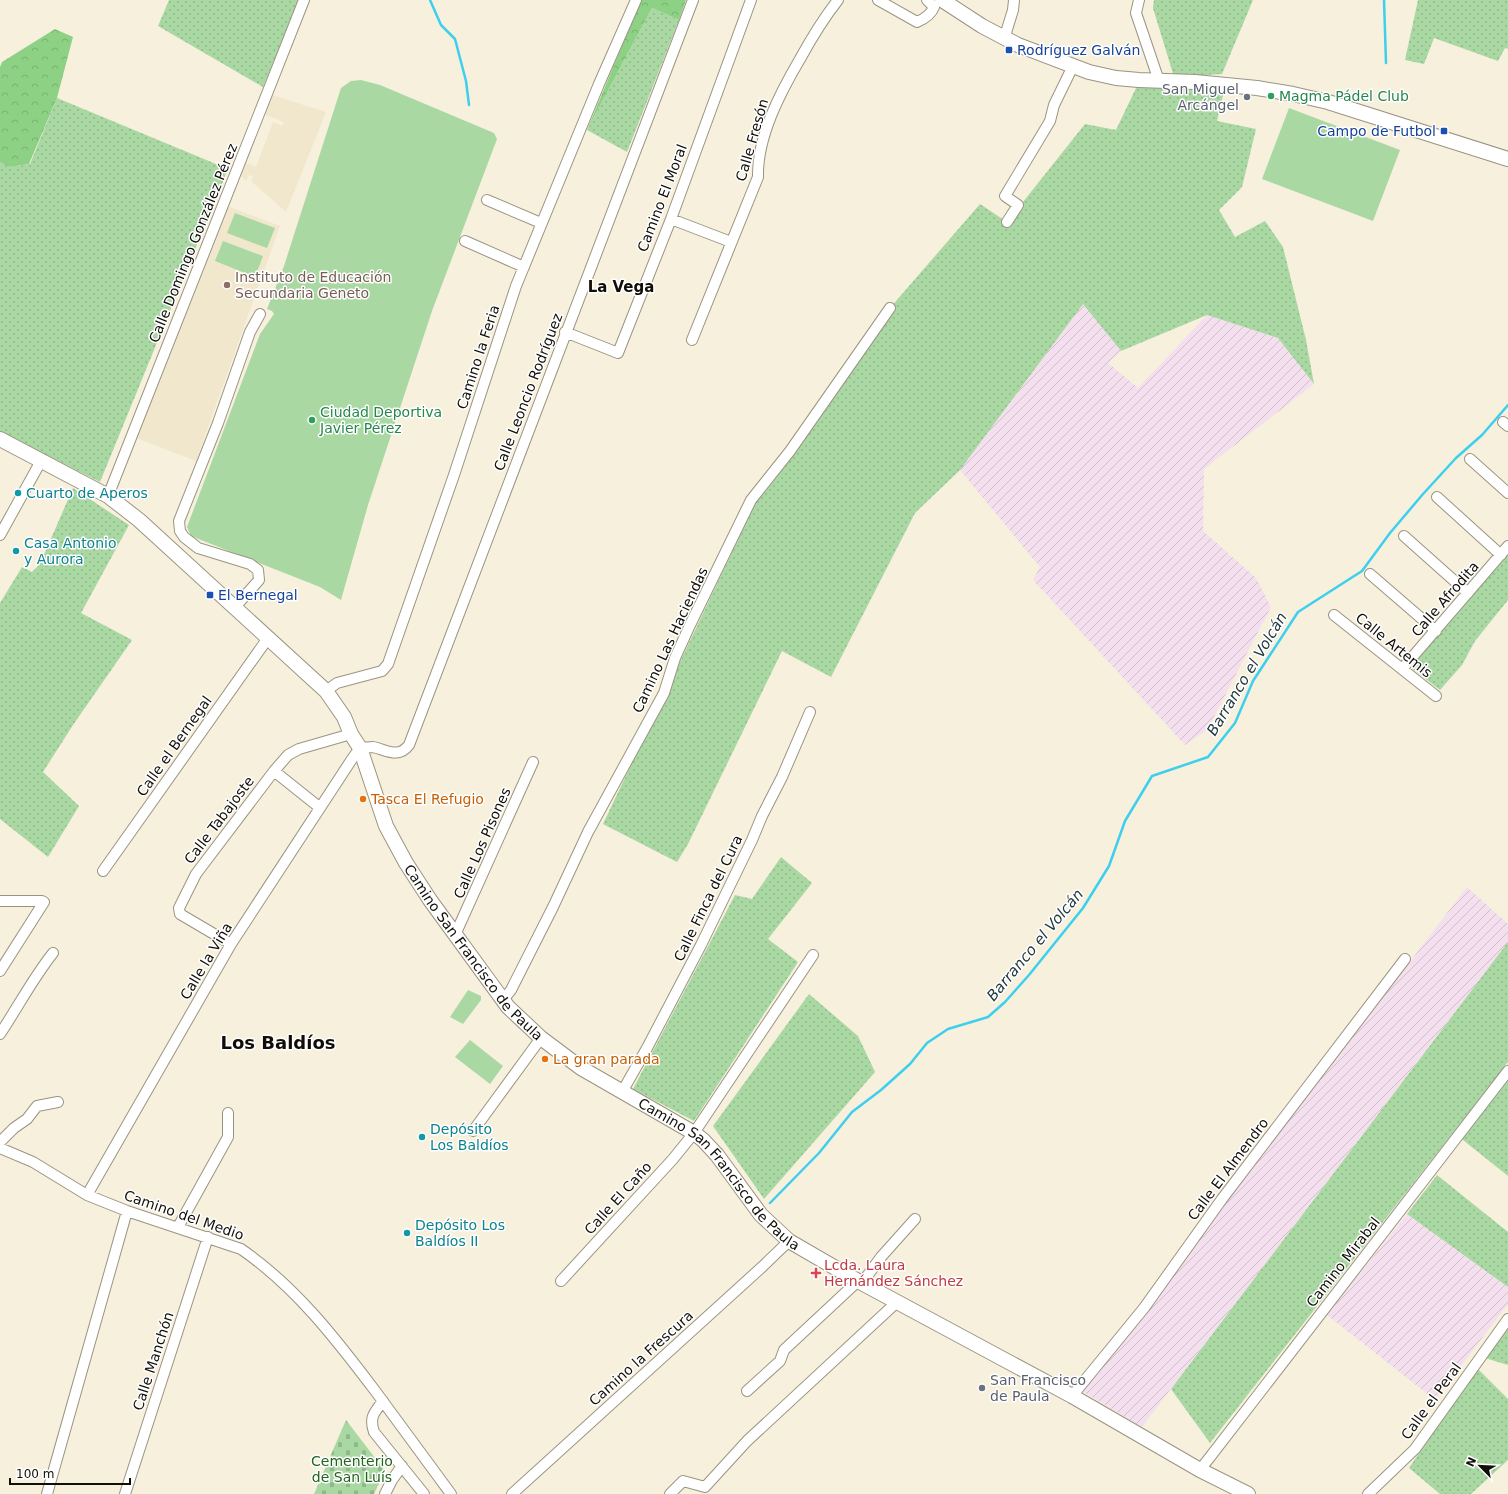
<svg xmlns="http://www.w3.org/2000/svg" width="1508" height="1494" viewBox="0 0 1508 1494" font-family="'DejaVu Sans',sans-serif">
  <style>
    .built { fill: #f1e7cc }
    .industrial { fill: url(#industrial-furrows) }
    .grass { fill: url(#grass-dots) }
    .forest { fill: url(#forest-crowns) }
    .cemetery { fill: url(#cemetery-stones) }
    .park { fill: #a9d8a3 }
    .lines { fill: none; stroke-linecap: round; stroke-linejoin: round }
    .stream { stroke: #3ecfee; stroke-width: 2.5 }
    .street-casing { stroke: #9a9482; stroke-width: 12 }
    .secondary-casing { stroke: #9a9482; stroke-width: 16 }
    .street { stroke: #fff; stroke-width: 10 }
    .secondary { stroke: #fff; stroke-width: 14 }
    .transit-dot { fill: #1a4fb4; stroke: #fff; stroke-width: 1.5 }
    .leisure-dot { fill: #2e9e5b; stroke: #fff; stroke-width: 1.5 }
    .worship-dot { fill: #6b7280; stroke: #fff; stroke-width: 1.5 }
    .education-dot { fill: #8d6e63; stroke: #fff; stroke-width: 1.5 }
    .culture-dot { fill: #0f9aa8; stroke: #fff; stroke-width: 1.5 }
    .food-dot { fill: #e8710a; stroke: #fff; stroke-width: 1.5 }
    .health-dot { fill: #e0444e; stroke: #fff; stroke-width: 1.5 }
    .labels { text-anchor: middle; stroke-width: 3; stroke-linejoin: round; paint-order: stroke }
    .transit-label { font-size: 14px; fill: #164399; stroke: #fff; text-anchor: start }
    .worship-label { font-size: 14px; fill: #5b616d; stroke: #fff; text-anchor: end }
    .leisure-label { font-size: 14px; fill: #27864d; stroke: #fff; text-anchor: start }
    .street-label { font-size: 14px; fill: #110e08; stroke: #fff }
    .education-label { font-size: 14px; fill: #785e54; stroke: #fff; text-anchor: start }
    .culture-label { font-size: 14px; fill: #0d838f; stroke: #fff; text-anchor: start }
    .food-label { font-size: 14px; fill: #c56008; stroke: #fff; text-anchor: start }
    .health-label { font-size: 14px; fill: #be3a42; stroke: #fff; text-anchor: start }
    .park-label { font-size: 14px; fill: #22641c; stroke: #fff }
    .neighbourhood-label { font-size: 15px; font-weight: bold; fill: #110e08; stroke: #fff }
    .water-label { font-size: 15px; font-style: italic; fill: #233a40; stroke: #fff }
    .district-label { font-size: 18px; font-weight: bold; fill: #110e08; stroke: #fff }
  </style>
  <defs>
    <pattern id="industrial-furrows" width="10" height="10" patternUnits="userSpaceOnUse"><rect width="10" height="10" fill="#f4dfee"/><path d="M-1 1l2-2M0 10L10 0M9 11l2-2" fill="none" stroke="#d0becb"/></pattern>
    <pattern id="grass-dots" width="8" height="8" patternUnits="userSpaceOnUse"><rect width="8" height="8" fill="#a9d8a3"/><path d="M2 2h.1M6 6h.1" fill="none" stroke="#90b88b" stroke-width="1.8" stroke-linecap="round"/></pattern>
    <pattern id="forest-crowns" width="20" height="18" patternUnits="userSpaceOnUse"><rect width="20" height="18" fill="#8dd185"/><path d="M2 6a3 3 0 1 1 6 0M12 15a3 3 0 1 1 6 0" fill="none" stroke="#79b271"/></pattern>
    <pattern id="cemetery-stones" width="16" height="16" patternUnits="userSpaceOnUse"><rect width="16" height="16" fill="#a9d8a3"/><path d="M2 7V4a2 2 0 0 1 4 0v3zM10 15v-3a2 2 0 0 1 4 0v3z" fill="#90b88b"/></pattern>
  </defs>
  <rect width="100%" height="100%" fill="#f7f0dd"/>
  <path class="built" d="M272,95L326,112L286,212L251,181L253,176L249,175L246,181L238,173L243,161L256,167L273,122L282,126L284,122L263,114Z
    M227,206L280,226L196,461L136,438Z"/>
  <path class="industrial" d="M1083,304L1121,351L1108,363L1138,388L1207,315L1278,338L1314,384L1204,469L1203,531L1256,578L1271,607L1207,730L1185,745L1033,580L1040,567L960,470Z
    M1467,887L1508,924V942L1142,1427L1082,1391Z
    M1407,1214L1508,1287V1304L1435,1400L1327,1315Z"/>
  <path class="grass" d="M169,0H299L263,87L158,26Z
    M1154,0H1253L1222,74L1174,77L1153,8Z
    M1418,0H1508V49L1505,48L1498,61L1434,38L1424,64L1405,60Z
    M652,8L679,20L627,152L587,130Z
    M1137,86L1224,91L1217,121L1256,129L1242,187L1219,210L1235,237L1265,221L1283,247L1306,340L1314,384L1278,338L1207,315L1121,351L1083,304L960,470L915,513L831,677L782,651L688,844L677,862L603,824L755,504L890,308L980,204L1007,222L1085,124L1116,130Z
    M57,98L228,169L100,482L0,432V162L9,167L30,164Z
    M73,488L129,525L81,613L132,640L73,725L43,772L79,806L48,857L0,819V603L22,567L32,572L40,564Z
    M1508,554V600L1475,641L1462,665L1440,690L1413,669L1412,664Z
    M781,857L812,883L768,939L798,962L694,1121L633,1089L735,895L752,899Z
    M1508,942V1062L1210,1443L1171,1389Z
    M809,994L858,1036L875,1072L764,1199L713,1126Z
    M1508,1071V1176L1458,1136Z
    M1437,1175L1508,1232V1287L1407,1214Z
    M1508,1329V1365L1485,1358Z
    M1477,1368L1508,1399V1460L1471,1494H1440L1409,1468Z"/>
  <path class="forest" d="M641,0H686L679,20L652,8L587,130Z
    M55,29L73,37L57,98L29,164L9,167L0,162V67L2,62Z"/>
  <path class="cemetery" d="M346,1420L385,1471L374,1494H314Z"/>
  <path class="park" d="M361,80L380,85L494,133L497,139L432,311L368,505L341,600L320,587L191,536L187,527L260,334L274,314L272,311L267,309L284,266L341,88L351,81Z
    M1289,108L1400,150L1373,221L1262,179Z
    M235,213L275,228L267,248L227,233Z
    M223,241L263,256L255,277L215,261Z
    M468,990L481,996V1000L463,1024L450,1017Z
    M470,1040L503,1066L490,1084L455,1057Z"/>
  <g class="lines">
    <path class="stream" d="M430,0L441,25L455,39L466,81L469,105
      M1384,0L1386,63
      M770,1203L819,1153L852,1112L881,1090L910,1064L927,1043L948,1029L988,1017L1005,1002L1029,975L1083,908L1109,866L1125,821L1152,776L1208,757L1235,723L1253,681L1298,612L1362,571L1390,533L1423,494L1456,458L1482,435L1508,405"/>
    <g class="street-casing">
      <path id="street" d="M878,0L917,22C924,19 931,15 934,7L927,0
        M1139,0L1136,13L1159,81
        M1004,39L1013,10L1014,0
        M487,200L541,223
        M671,219L731,242
        M1007,222L1018,205L1005,196L1050,121L1054,105L1073,66
        M465,241L524,267
        M565,332L618,353L671,219L751,0
        M692,340L758,177C757,137 780,93 800,59C811,39 823,19 838,0
        M1503,422L1508,426
        M1470,459L1508,493
        M108,496L304,0
        M1437,497L1501,555
        M0,535L41,461
        M1404,536L1468,593
        M1370,574L1436,631
        M235,607L259,580L258,570L250,564L198,548L184,537L180,531L179,521L218,423L250,332L260,314
        M1334,615L1436,696
        M1402,669L1508,546
        M326,691L337,683L382,671L388,664L454,475L516,286L599,84L636,0
        M274,771L319,807
        M103,871L268,638
        M0,901H42L44,902L0,971
        M455,935L533,762
        M231,944L180,914L179,908L196,874L274,771L288,755L299,749L351,734
        M503,1000L511,990L553,907L588,832L664,693L675,658L690,625L751,500L790,451L890,308
        M0,1034C18,1007 33,978 53,953
        M622,1092L647,1048L701,945L752,840L762,816L782,777L810,712
        M473,1131L541,1038
        M0,1142L14,1128L27,1119L37,1106L58,1102
        M0,1148L33,1162L87,1195L127,1211L241,1249C296,1287 336,1339 376,1392C401,1426 426,1460 451,1494
        M87,1195L231,944L352,759L360,748C364,748 369,747 373,747C387,750 398,759 409,745L693,0
        M178,1227L228,1137V1113
        M561,1281L673,1159L694,1133L813,955
        M862,1283L881,1257L915,1219
        M747,1391L780,1361L784,1350L858,1281
        M1072,1396L1144,1308L1222,1199L1405,959
        M383,1401C374,1413 369,1417 374,1432L424,1494
        M1200,1470L1508,1071
        M47,1494L127,1211
        M125,1494L208,1237
        M385,1494L392,1480L402,1466
        M512,1494L762,1267L789,1241
        M670,1494L683,1481L705,1487L747,1441L897,1302
        M1368,1494L1415,1449L1508,1319"/>
    </g>
    <g class="secondary-casing">
      <g id="secondary">
        <path d="M942,0L982,26L1018,45L1089,72L1116,78L1139,80L1195,82L1257,88L1293,94L1328,102L1508,159"/>
        <path id="s1" d="M0,439L108,496L139,520L326,691L344,717L351,734L360,748L386,826L406,863L430,900L508,1007L541,1038L581,1068L694,1133L703,1140L717,1155L761,1215L789,1241L858,1281L1072,1396L1200,1470L1248,1494"/>
      </g>
    </g>
    <use href="#street" class="street"/>
    <use href="#secondary" class="secondary"/>
  </g>
  <g class="transit-dot">
    <rect x="1005" y="46" width="8" height="8" rx="2"/>
    <rect x="1440" y="127" width="8" height="8" rx="2"/>
    <rect x="206" y="591" width="8" height="8" rx="2"/>
  </g>
  <g class="leisure-dot">
    <circle cx="1271" cy="96" r="4"/>
    <circle cx="312" cy="420" r="4"/>
  </g>
  <g class="worship-dot">
    <circle cx="1247" cy="97" r="4"/>
    <circle cx="982" cy="1388" r="4"/>
  </g>
  <circle class="education-dot" cx="227" cy="285" r="4"/>
  <g class="culture-dot">
    <circle cx="18" cy="493" r="4"/>
    <circle cx="16" cy="551" r="4"/>
    <circle cx="422" cy="1137" r="4"/>
    <circle cx="407" cy="1233" r="4"/>
  </g>
  <g class="food-dot">
    <circle cx="363" cy="799" r="4"/>
    <circle cx="545" cy="1059" r="4"/>
  </g>
  <path class="health-dot" d="M814 1267h4v4h4v4h-4v4h-4v-4h-4v-4h4z"/>
  <g class="labels">
    <g class="transit-label">
      <text x="1017" y="55">Rodríguez Galván</text>
      <text x="1436" y="136" text-anchor="end">Campo de Futbol</text>
      <text x="218" y="600">El Bernegal</text>
    </g>
    <g class="worship-label">
      <text x="1239" y="94">San Miguel<tspan x="1239" dy="16">Arcángel</tspan></text>
      <text x="990" y="1385" text-anchor="start">San Francisco<tspan x="990" dy="16">de Paula</tspan></text>
    </g>
    <g class="leisure-label">
      <text x="1279" y="101">Magma Pádel Club</text>
      <text x="320" y="417">Ciudad Deportiva<tspan x="320" dy="16">Javier Pérez</tspan></text>
    </g>
    <g class="street-label">
      <text transform="translate(752 140) rotate(-74)" y="5">Calle Fresón</text>
      <text transform="translate(662 198) rotate(-69)" y="5">Camino El Moral</text>
      <text transform="translate(193 243) rotate(-68)" y="5">Calle Domingo González Pérez</text>
      <text transform="translate(478 357) rotate(-72)" y="5">Camino la Feria</text>
      <text transform="translate(528 392) rotate(-69)" y="5">Calle Leoncio Rodríguez</text>
      <text transform="translate(1445 599) rotate(-49)" y="5">Calle Afrodita</text>
      <text transform="translate(670 640) rotate(-65)" y="5">Camino Las Haciendas</text>
      <text transform="translate(1394 645) rotate(39)" y="5">Calle Artemis</text>
      <text transform="translate(174 746) rotate(-55)" y="5">Calle el Bernegal</text>
      <text transform="translate(219 820) rotate(-53)" y="5">Calle Tabajoste</text>
      <text transform="translate(482 843) rotate(-66)" y="5">Calle Los Pisones</text>
      <text transform="translate(708 898) rotate(-64)" y="5">Calle Finca del Cura</text>
      <text dy="5" stroke="none"><textPath href="#s1" startOffset="718">Camino San Francisco de Paula</textPath></text>
      <text transform="translate(206 961) rotate(-59)" y="5">Calle la Viña</text>
      <text transform="translate(1228 1169) rotate(-53)" y="5">Calle El Almendro</text>
      <text dy="5" stroke="none"><textPath href="#s1" startOffset="1054">Camino San Francisco de Paula</textPath></text>
      <text transform="translate(618 1198) rotate(-48)" y="5">Calle El Caño</text>
      <text transform="translate(184 1215) rotate(19)" y="5">Camino del Medio</text>
      <text transform="translate(1343 1262) rotate(-52)" y="5">Camino Mirabal</text>
      <text transform="translate(641 1358) rotate(-42)" y="5">Camino la Frescura</text>
      <text transform="translate(153 1361) rotate(-72)" y="5">Calle Manchón</text>
      <text transform="translate(1431 1401) rotate(-54)" y="5">Calle el Peral</text>
    </g>
    <g class="education-label">
      <text x="235" y="282">Instituto de Educación<tspan x="235" dy="16">Secundaria Geneto</tspan></text>
    </g>
    <g class="culture-label">
      <text x="26" y="498">Cuarto de Aperos</text>
      <text x="24" y="548">Casa Antonio<tspan x="24" dy="16">y Aurora</tspan></text>
      <text x="430" y="1134">Depósito<tspan x="430" dy="16">Los Baldíos</tspan></text>
      <text x="415" y="1230">Depósito Los<tspan x="415" dy="16">Baldíos II</tspan></text>
    </g>
    <g class="food-label">
      <text x="371" y="804">Tasca El Refugio</text>
      <text x="553" y="1064">La gran parada</text>
    </g>
    <g class="health-label">
      <text x="824" y="1270">Lcda. Laura<tspan x="824" dy="16">Hernández Sánchez</tspan></text>
    </g>
    <g class="park-label">
      <text x="352" y="1466">Cementerio<tspan x="352" dy="16">de San Luís</tspan></text>
    </g>
    <g class="neighbourhood-label">
      <text x="621" y="292">La Vega</text>
    </g>
    <g class="water-label">
      <text transform="translate(1247 674) rotate(-59)" y="5">Barranco el Volcán</text>
      <text transform="translate(1035 945) rotate(-50)" y="5">Barranco el Volcán</text>
    </g>
    <g class="district-label">
      <text x="278" y="1049">Los Baldíos</text>
    </g>
  </g>
  <g transform="translate(1480 1466) rotate(294)" stroke="#ffffff" stroke-width="3" paint-order="stroke">
  <path d="M0-3L7 15L0 10L-7 15Z" fill="#110e08"/>
  <text y="-6" font-size="11" font-weight="bold" text-anchor="middle" fill="#110e08">N</text>
  </g>
  <path d="M10 1478v6h120v-6" fill="none" stroke="#110e08" stroke-width="2"/>
  <text x="16" y="1478" font-size="12" fill="#110e08" stroke="#ffffff" stroke-width="3" paint-order="stroke">100 m</text>
</svg>
